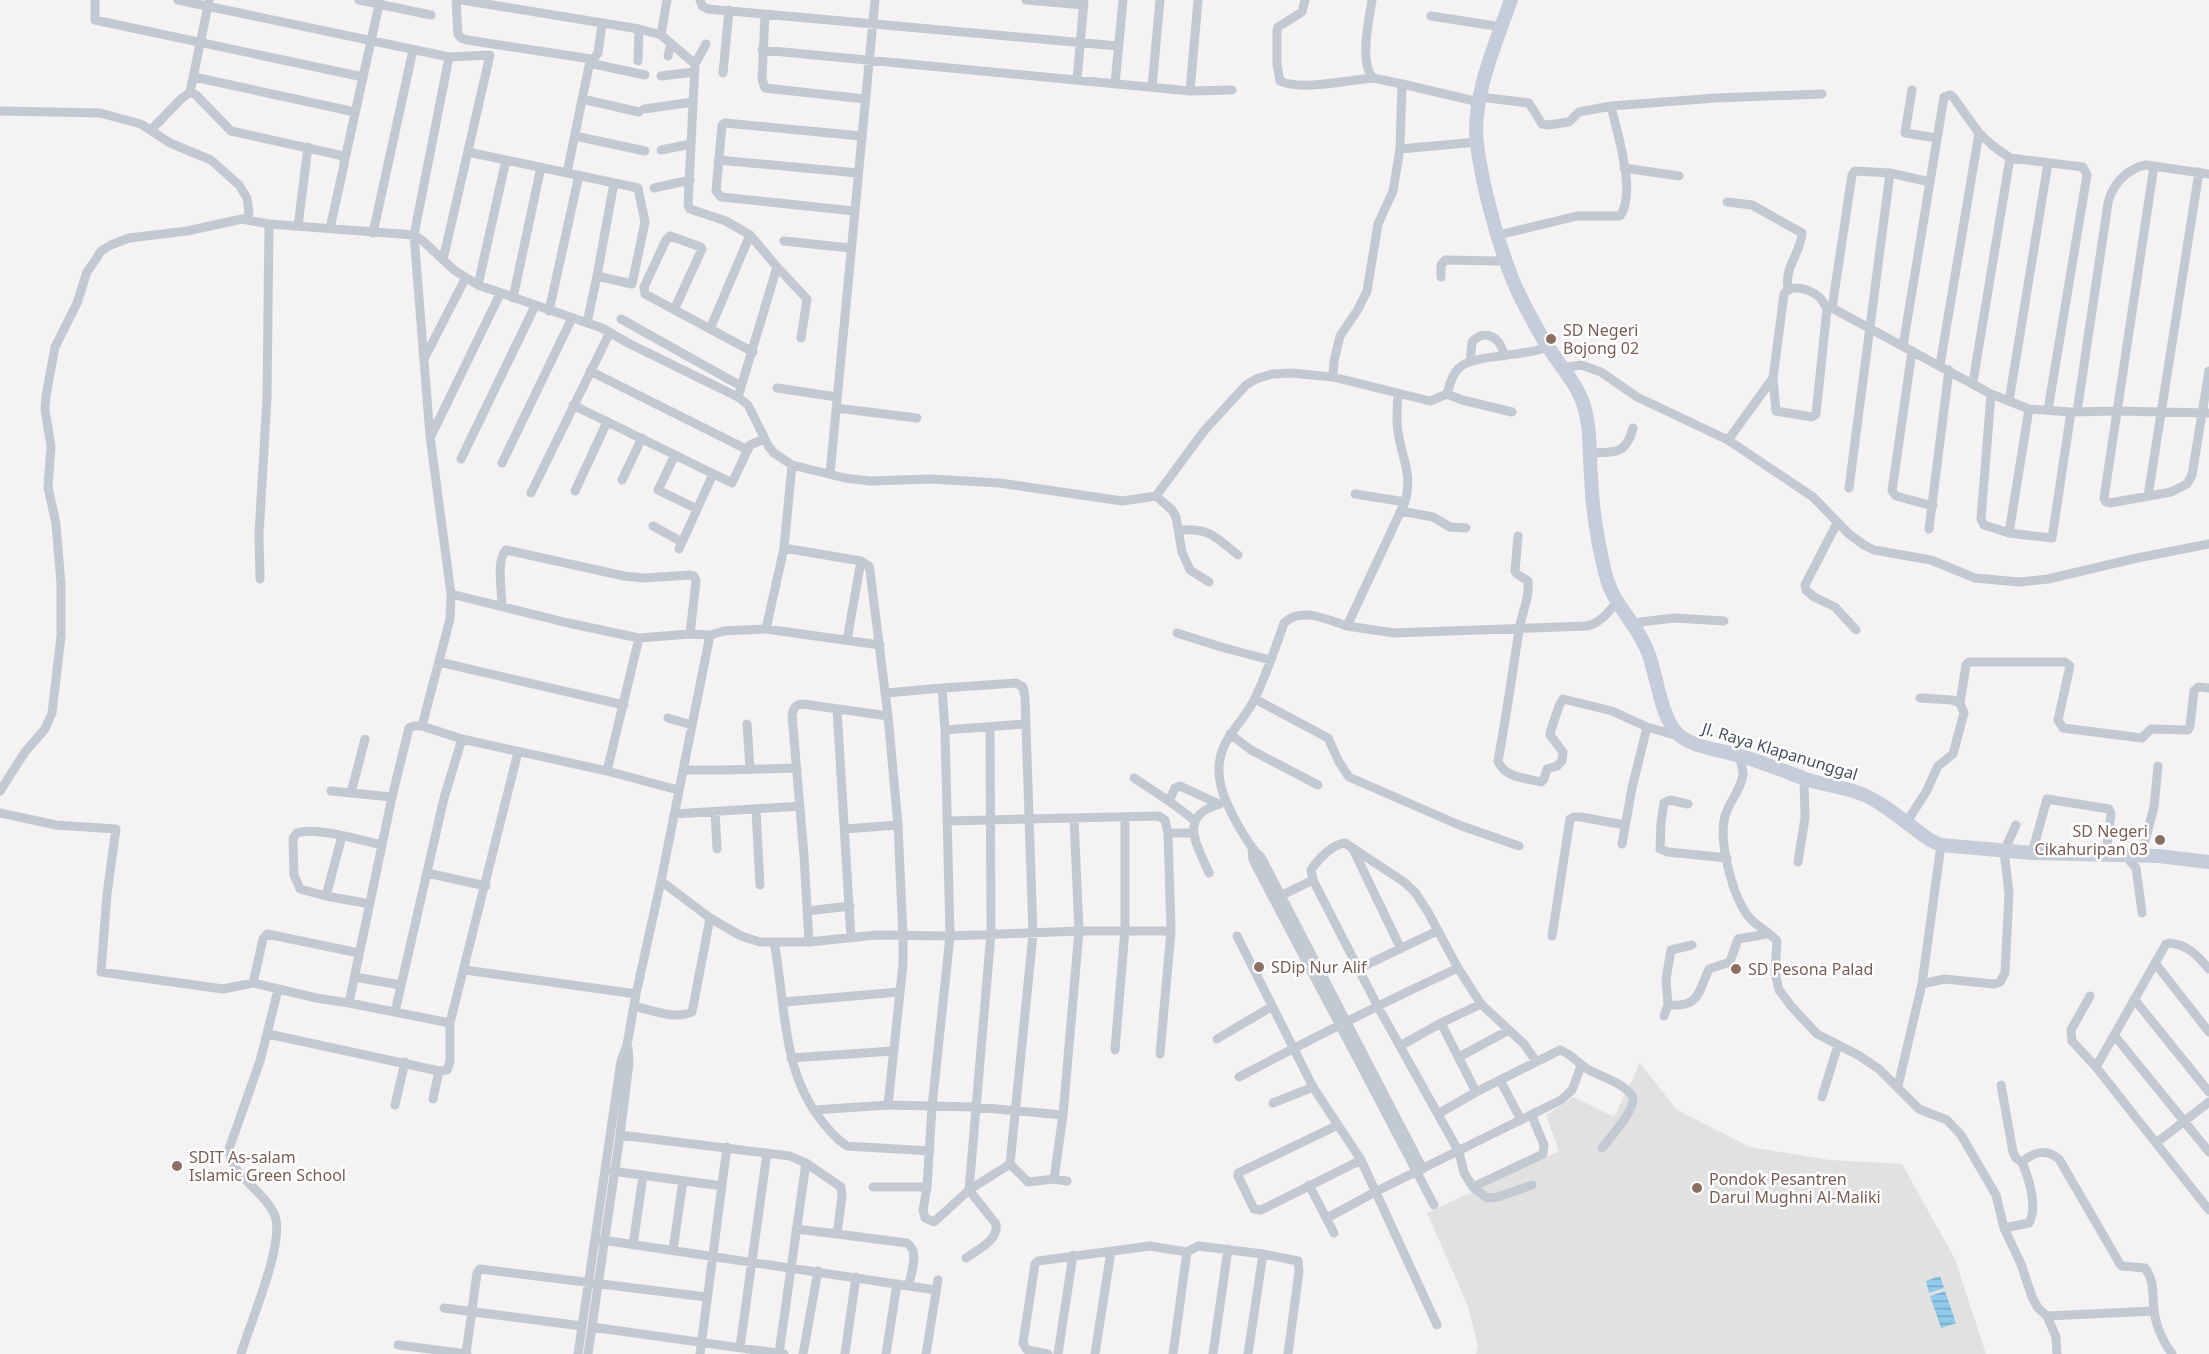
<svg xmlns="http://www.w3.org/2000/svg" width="2209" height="1354" viewBox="0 0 2209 1354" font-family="'Noto Sans',sans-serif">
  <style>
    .education { fill: #e2e1e1 }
    .water { fill: url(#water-rules) }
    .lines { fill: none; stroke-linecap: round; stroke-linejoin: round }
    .street { stroke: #c3c9d3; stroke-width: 9 }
    .secondary { stroke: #c5ccda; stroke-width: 14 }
    .education-dot { fill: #8d6e63; stroke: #fff; stroke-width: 2 }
    .labels { text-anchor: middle; stroke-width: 5; stroke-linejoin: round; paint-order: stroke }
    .education-label { font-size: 16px; fill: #785e54; stroke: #fff; text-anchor: start }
    .street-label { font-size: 16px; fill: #495160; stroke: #fff }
  </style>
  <defs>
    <pattern id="water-rules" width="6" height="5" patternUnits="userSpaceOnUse" patternTransform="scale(1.5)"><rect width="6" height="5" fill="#8fcaed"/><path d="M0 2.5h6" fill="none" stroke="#77a6c3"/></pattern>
  </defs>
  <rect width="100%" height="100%" fill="#f4f2f2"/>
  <path class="education" d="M1640,1063L1677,1110L1750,1147L1830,1160L1902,1164L1955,1259L1986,1354H1476L1478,1346L1468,1306L1427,1213L1559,1151L1546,1115L1574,1097L1614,1117Z"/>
  <path class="water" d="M1940,1276L1944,1288L1929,1293L1926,1281Z
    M1945,1291L1956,1323L1941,1328L1930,1296Z"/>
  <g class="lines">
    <path class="street" d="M95,0V20L363,77
      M178,0L449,57L490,55L443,260
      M359,0L431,15
      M456,0L458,34L461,38L467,40L591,59L594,58L598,53L602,23
      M462,0L639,29L661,35L695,64L688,205L690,209L726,221L750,235L777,267L738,397
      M700,0L702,6L708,9L1118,46
      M1026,0L1084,5
      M1305,0L1302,12L1278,27L1277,31V65L1280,81C1302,91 1348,80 1373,78
      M1372,0C1369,20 1359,63 1373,78L1402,84
      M765,14L762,79L765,88L865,99
      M1431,16L1502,27
      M661,35L667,0
      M762,50L1190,91L1232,90
      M668,56L671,43
      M638,61L639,29
      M695,64L706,44
      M723,73L729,10
      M661,76L695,72
      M194,77L355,112
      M1077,80L1084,0
      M1115,84L1123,0
      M1152,87L1160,0
      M1912,90L1905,133L1937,138
      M1190,91L1198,0
      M190,92L209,1
      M1480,97L1529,103L1542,124L1548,125L1569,122L1579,112L1611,106L1716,98L1822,94
      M582,99L639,112
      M644,109L693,102
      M0,111L100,113L141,124L170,143L211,160L239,185L247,198L249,213L247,220
      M151,130L182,98L190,92L196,95L231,131L339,155L345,159L344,165L330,228
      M575,136L645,151
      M1400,149L1477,142
      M661,150L691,144
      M468,152L638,188L645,222L632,284L597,276L587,323
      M345,159L380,0
      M718,160L858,173
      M2154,166L2104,498L2106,502L2110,503L2171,492L2187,484L2192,475L2209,371
      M1624,168L1679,176
      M567,173L589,66L594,64L645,75
      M654,188L690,180
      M1727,202L1752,205L1802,233C1801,253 1784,267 1788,288
      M854,211L721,197L716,191L722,125L725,123L861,136
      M298,226L308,147
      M373,233L413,50
      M1499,235L1577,216H1620C1637,193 1617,133 1611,106
      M784,241L850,248
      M777,267L807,299L801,338
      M597,276L614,183
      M1441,277V265L1445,260L1497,261L1505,258
      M478,285L506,160
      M513,298L541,167
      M1832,308L1852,175L1855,171L1890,173
      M1827,309C1825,306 1822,299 1819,297C1810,289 1791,283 1784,294L1773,378L1776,411L1812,417L1816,414L1827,309L1832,308L1991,394L2029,409L2071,412L2117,411L2209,413
      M674,310L702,249L701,247L670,236L666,240L644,287L645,294L753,352
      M549,311L579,175
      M621,319L741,386
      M710,329L750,235
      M1903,346L1944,97L1950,95L1953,97L1979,133
      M1912,351L1892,491L1896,496L1933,506
      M424,359L465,279
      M1470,362L1472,342C1486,327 1502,339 1504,356
      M1940,365L1979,133L1993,146L2010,158L2083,167L2087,175L2048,410
      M1561,368L1581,365L1601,372L1637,397L1728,440L1813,497L1849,534L1864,545L1874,550L1931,560L1975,578L2019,582L2048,579L2137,558L2209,544
      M590,371L748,450
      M1333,377L1334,361L1340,336L1357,311L1367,291L1378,224L1393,191L1400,149L1402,84L1479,102
      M1973,382L2010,158
      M777,388L837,397
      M1398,394C1397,407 1396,420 1398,432C1402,459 1413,474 1405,502L1347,626C1328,620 1301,606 1284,623C1275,649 1266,676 1254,700C1246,717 1232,729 1224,746C1211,775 1225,802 1239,827C1246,838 1251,849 1261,857L1423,1169
      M1447,394L1462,400L1512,412
      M1991,394L1981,519L1984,525L2009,533
      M2009,401L2048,163
      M573,405L732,483L750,445L764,439
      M836,408L917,418
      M2029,409L2009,533L2052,538L2071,412
      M2077,412L2108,203C2112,185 2127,168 2146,165L2209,174
      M432,434L500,294
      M1728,440L1773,378
      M1590,453C1615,452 1626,455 1633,428
      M675,455L658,490L697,509
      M461,459L535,306
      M502,463L572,318
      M830,474L875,0
      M622,480L642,438
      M1849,488L1890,173L1930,182
      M575,491L607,422
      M531,493L610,332
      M1355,494L1405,502
      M1156,496L1172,510L1176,517L1182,552L1190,570L1209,582
      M2148,496L2199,172
      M1401,511L1433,517L1450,527L1466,528
      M1837,523L1805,585L1806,590L1814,597L1835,607L1856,630
      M653,526L682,542
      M1929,529L1949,370
      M1180,530C1211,528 1215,537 1238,555
      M1518,536L1515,571L1517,574L1528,581C1530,599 1521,614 1519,631C1512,675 1506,718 1498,761C1505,778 1525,778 1541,782L1544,779L1547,769L1557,766L1562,761L1563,752L1550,735L1551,730L1559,706L1563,699L1612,711L1647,727L1678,736
      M784,548L861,561L869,566L870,571L888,716L898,825L903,936V964L888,1105
      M679,549L713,474
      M260,579L259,534L267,398L269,224
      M451,594L568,623L639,638L690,634L710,635L724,631L766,629L880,645
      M502,606C502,592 496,559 506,550L624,576L644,578L690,575L694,576L696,581L690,634
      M1632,623L1674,618L1724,621
      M1347,626L1394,633L1587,626C1600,623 1608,613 1616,603
      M766,629L784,548L792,465
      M1177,633L1221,647L1270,660
      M847,640L861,561
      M439,662L624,705
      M886,693L942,688
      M1255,699L1328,738L1339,762L1349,777L1459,825L1519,846
      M1960,703L1966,665L1969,662H2065L2070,666L2058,720L2063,728L2142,738L2151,729L2188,730L2190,726L2194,691L2198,687L2209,688
      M837,710L851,938
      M668,718L692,725
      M747,724L750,769
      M422,726L450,619L451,594L430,436L414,235L449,57
      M945,730L1026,724
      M1230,734L1251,750L1318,785
      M1739,755C1740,761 1743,768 1743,774C1742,789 1729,801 1725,816C1718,841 1733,898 1749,917C1757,927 1770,932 1777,941L1775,972L1779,990L1791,1006L1817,1034L1858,1055L1879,1069L1919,1109L1947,1120L1961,1135L1996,1195L2004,1228L2021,1264L2032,1297L2038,1308L2047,1316L2056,1337L2057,1354
      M683,770H723L797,768
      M607,771L639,638
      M1134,778L1169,801L1175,788L1180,786L1219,804
      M0,791L25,752L45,729L52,713L61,636V584L56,524L48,487L51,446L45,410L46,396L55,347L77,303L87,272L96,259L101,251L111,245L129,238L187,231L242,219L269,224L414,235L423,241L454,270L478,285L602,328L628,343L738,397L748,405L769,447L774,453L792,465L845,478L870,481L931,479L1000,483L1122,501L1156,496L1204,431L1246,385L1256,379L1272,374L1291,373L1333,377L1430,401L1447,394C1450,384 1452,375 1459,368C1472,354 1526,357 1547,347
      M331,791L392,797
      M351,793L365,739
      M1169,801L1194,820
      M1688,804L1670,800L1664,803L1661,823L1660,849L1668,852L1727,858
      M756,810L760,885
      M715,812L717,849
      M0,813L56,825L116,829L107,894L101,972L223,989L253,983L316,998L349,1003L450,1023
      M674,814L800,806
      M947,821L1159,816L1165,820L1168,833L1171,931L1160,1054
      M1906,823L1926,792L1938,766L1953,754L1964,713L1960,703L1952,700L1920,698
      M845,829L898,825
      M1168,833H1193
      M1622,844L1632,788L1647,727
      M1353,849L1401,949
      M1252,850L1253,860L1434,1205
      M2032,853L2047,799L2109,809L2111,814L2106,854
      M2125,855L2136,868L2142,913
      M2141,856L2154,807L2158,766
      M1798,862L1805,818L1804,779
      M427,873L486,886
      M1209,873C1197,844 1177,816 1220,804
      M661,881L710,918L741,936L760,942H809L876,935L950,936L1079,931H1171
      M326,896L342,836
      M1276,898L1313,880
      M370,904L326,896L300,889L294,875L293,838L297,833C315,826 363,841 382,845
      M807,911L850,906
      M1237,936L1313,1087L1361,1160L1437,1325
      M1552,936L1570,819L1574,817H1581L1625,825
      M774,942C786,1003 781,1070 821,1120C829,1130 836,1139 847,1146L930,1151
      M809,942L804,856L792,715C794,707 795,705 803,704L888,716
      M2155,963L2209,1032
      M1360,968L1437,931
      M465,970L636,994
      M355,977L400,985
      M253,983L263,939L267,934L359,953
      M1922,984L1941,845
      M2090,996L2071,1030L2072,1041L2096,1067L2156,1143
      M2134,999L2209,1092
      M784,1002L899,992
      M349,1003L392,797L409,728L414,726H422L462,739L607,771L678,790
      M1668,1005L1666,979L1671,950L1692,945
      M634,1006C651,1010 675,1020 692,1012L710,918
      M395,1012L444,798L462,739
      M1664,1016L1668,1005C1699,1008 1698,993 1709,969L1730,962L1738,939L1767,934
      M1441,1023L1476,1092
      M268,1034L439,1071L447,1070L450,1061V1023L518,752
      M2114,1035L2209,1152
      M1217,1039L1271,1007
      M1400,1046L1441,1023L1481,1004
      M1115,1050L1125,930V818
      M1459,1057L1509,1030
      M791,1058L893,1051
      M2096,1067L2166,944L2170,943C2188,945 2197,955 2209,969
      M1239,1077C1311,1039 1384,1002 1458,968
      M1500,1080L1521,1120
      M2001,1085L2013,1152L2016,1158L2022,1162
      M1898,1086L1922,984L1944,979L1994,984L2000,982L2005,973L2009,893L2004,851L2016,825
      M1822,1097L1838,1045
      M433,1099L439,1071
      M2209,1102L2156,1143L2209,1210
      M1273,1103L1313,1087
      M395,1105L405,1062
      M814,1110L888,1105L975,1107L1063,1115
      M1438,1114L1476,1092L1560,1050C1571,1053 1580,1066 1591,1071C1603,1077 1625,1084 1632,1096C1638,1107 1610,1138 1602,1148
      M1532,1116L1544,1145L1543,1154L1473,1187L1464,1173L1459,1152L1377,1005L1313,880L1311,870C1318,859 1333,844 1345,843L1404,882L1415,892L1428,912L1458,968L1481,1004L1524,1044L1536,1061
      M1338,1125L1238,1173V1176L1254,1209L1261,1210L1361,1160
      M620,1135L790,1156L806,1163L841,1187L842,1197L837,1234L907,1243C920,1251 911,1272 909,1285
      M1010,1164L969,1190L934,1222L925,1218L923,1210L927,1187L932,1107L950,936L945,730L942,688L1016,683L1023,687L1025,697L1033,934L1010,1164L1028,1182L1054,1179L1067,1181
      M612,1171L722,1186
      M1054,1179L1063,1115L1079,931L1074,818
      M1309,1185L1334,1233
      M873,1187H927
      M1473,1187L1487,1198L1498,1197L1532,1185
      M1327,1218L1375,1192L1561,1100L1572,1090L1581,1066
      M2004,1228L2029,1223C2038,1206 2029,1179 2022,1162C2034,1152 2046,1148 2059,1159L2120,1264L2122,1266L2145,1268C2155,1281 2152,1294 2154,1309C2155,1324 2163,1342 2172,1354
      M796,1229L837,1234
      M596,1239L936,1290
      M633,1245L643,1176
      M673,1250L683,1181
      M966,1258C977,1250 999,1240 996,1224L969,1190L991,933L990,727
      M444,1308L582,1326
      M2047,1316L2154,1311
      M592,1327L784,1354
      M398,1345L467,1354
      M740,1347L767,1153
      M779,1353L806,1163
      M241,1354C250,1323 285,1243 275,1216C266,1192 229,1174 229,1149L260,1061L278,990
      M466,1354L477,1273L480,1269L706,1297
      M578,1354L621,1061L627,1045L636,994L661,881L710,635
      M588,1354L620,1135L629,1063L628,1048
      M700,1354L727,1147
      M803,1354L818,1271
      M845,1354L856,1277
      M886,1354L897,1284
      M926,1354L938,1280
      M1048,1354L1027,1350L1023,1343L1035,1264L1038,1261L1150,1246L1187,1252L1198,1246L1263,1254L1298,1261L1299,1271L1288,1354
      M1058,1354L1073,1255
      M1095,1354L1111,1251
      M1173,1354L1187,1252
      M1213,1354L1228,1249
      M1248,1354L1263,1254"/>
    <path class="secondary" d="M1511,0C1496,42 1471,99 1477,144C1482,185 1498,244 1514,283C1522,302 1533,321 1543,339C1555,360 1575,380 1583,403C1591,426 1589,452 1591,476C1592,509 1598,544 1606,576C1614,607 1639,625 1649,655C1657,677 1661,718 1678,734C1693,748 1718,749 1737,755C1760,761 1781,770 1803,778C1821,785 1841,786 1859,793C1884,802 1908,825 1930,840L1941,845L2032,853L2158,856L2209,862"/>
  </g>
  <g class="education-dot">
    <circle cx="1551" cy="339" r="6"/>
    <circle cx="2160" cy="840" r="6"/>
    <circle cx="1259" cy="967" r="6"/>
    <circle cx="1736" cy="969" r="6"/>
    <circle cx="177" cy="1166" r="6"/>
    <circle cx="1697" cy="1188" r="6"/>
  </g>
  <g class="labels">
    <g class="education-label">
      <text x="1563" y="336">SD Negeri<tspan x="1563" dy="18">Bojong 02</tspan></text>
      <text x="2148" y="837" text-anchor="end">SD Negeri<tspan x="2148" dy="18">Cikahuripan 03</tspan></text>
      <text x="1271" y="973">SDip Nur Alif</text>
      <text x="1748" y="975">SD Pesona Palad</text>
      <text x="189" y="1163">SDIT As-salam<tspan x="189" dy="18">Islamic Green School</tspan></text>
      <text x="1709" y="1185">Pondok Pesantren<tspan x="1709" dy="18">Darul Mughni Al-Maliki</tspan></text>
    </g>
    <g class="street-label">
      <text transform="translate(1780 751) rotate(17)" y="6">Jl. Raya Klapanunggal</text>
    </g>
  </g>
</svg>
